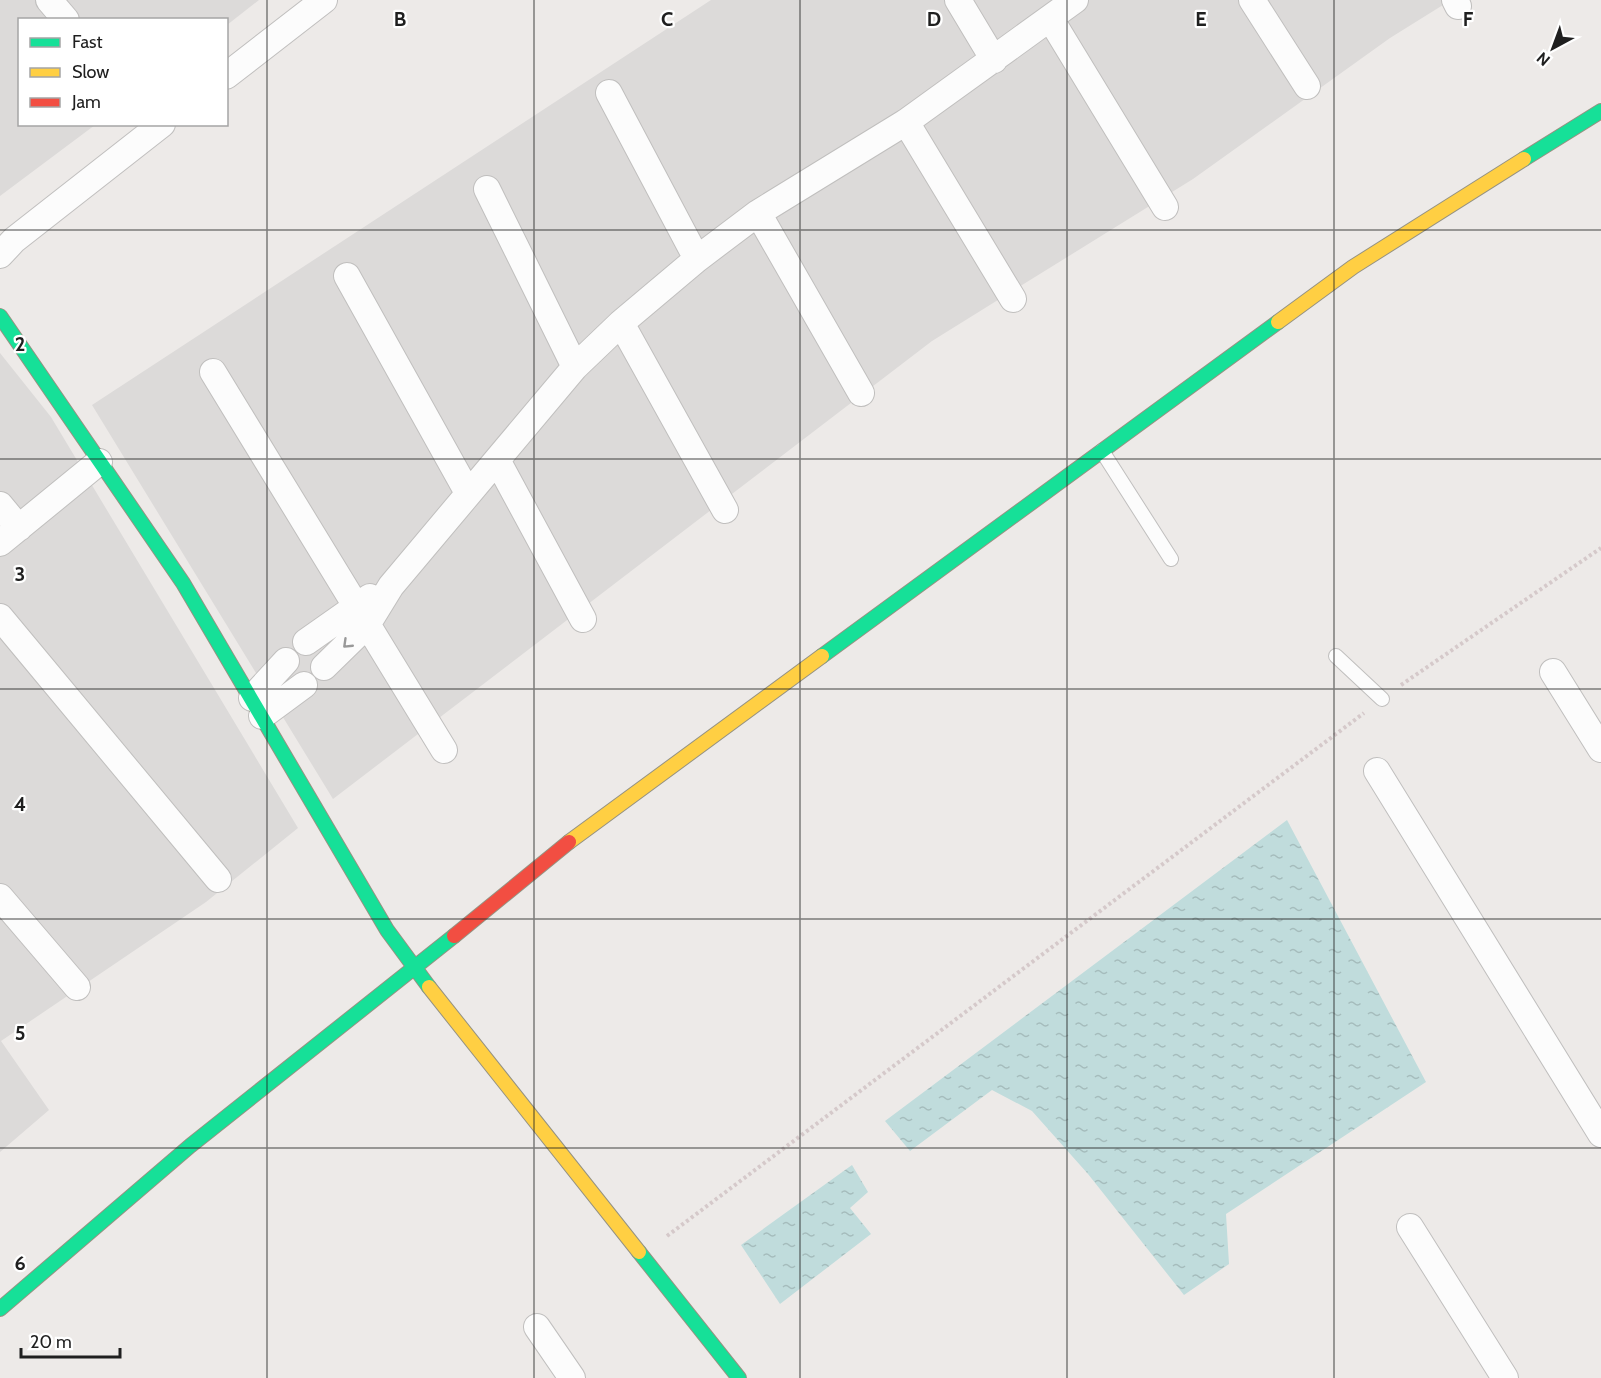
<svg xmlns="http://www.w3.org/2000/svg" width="1601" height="1378" viewBox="0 0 1601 1378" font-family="Cabin,sans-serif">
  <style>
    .residential { fill: #dcdad9 }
    .water { fill: url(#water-ripples) }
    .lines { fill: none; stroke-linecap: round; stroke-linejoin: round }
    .lane-casing { stroke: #c0bfbe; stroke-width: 16 }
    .street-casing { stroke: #c0bfbe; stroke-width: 28 }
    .fast-casing { stroke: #959282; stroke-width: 16 }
    .slow-casing { stroke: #959282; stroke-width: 16 }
    .jam-casing { stroke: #959282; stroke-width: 16 }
    .path { stroke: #d5c9ca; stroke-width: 4; stroke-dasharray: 3 3; stroke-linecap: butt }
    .lane { stroke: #fcfcfc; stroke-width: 14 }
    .street { stroke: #fcfcfc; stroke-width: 26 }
    .fast { stroke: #16e098; stroke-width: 14 }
    .slow { stroke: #ffcf43; stroke-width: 14 }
    .jam { stroke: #f24e42; stroke-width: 14 }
    .oneway { stroke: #999 }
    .grid { fill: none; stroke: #1f1f1f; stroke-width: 1.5; stroke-opacity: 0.55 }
    .grid-label { font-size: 20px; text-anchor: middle; font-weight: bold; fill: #1f1f1f; stroke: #fff; stroke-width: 4.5; stroke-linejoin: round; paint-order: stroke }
  </style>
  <defs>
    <pattern id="water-ripples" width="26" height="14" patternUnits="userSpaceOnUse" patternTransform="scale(1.5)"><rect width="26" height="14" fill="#c0dcdc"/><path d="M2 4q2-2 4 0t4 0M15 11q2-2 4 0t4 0" fill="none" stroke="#a5bcbc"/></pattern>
  </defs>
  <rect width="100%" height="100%" fill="#edeae8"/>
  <path class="residential" d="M0,0H259L227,25L226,20H20V124L95,125L0,196Z
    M711,0H1451L1390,38L1193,179L932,341L333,799L92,405Z
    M0,353L51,417L298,828L206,902L1,1041L49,1110L0,1152Z"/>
  <path class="water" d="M1287,820L1426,1082L1226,1214L1229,1264L1184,1295L1088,1174L1032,1111L992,1090L910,1151L885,1121Z
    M852,1165L868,1192L850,1208L871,1234L780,1304L741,1245Z"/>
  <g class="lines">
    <g class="lane-casing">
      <path id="lane" d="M1102,451L1171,559
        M1336,656L1382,699"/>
    </g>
    <g class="street-casing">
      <path id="street" d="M49,0L66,20
        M958,0L994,60
        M1252,0L1307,86
        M1455,0L1458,6
        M1050,18L1165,207
        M226,76L324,0
        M609,93L697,259
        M906,122L1013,299
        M487,189L575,367
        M758,213L861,393
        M0,255L14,240L162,124
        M347,276L468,493
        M621,323L725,510
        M213,372L444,750
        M497,460L583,619
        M0,505L19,528
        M0,543L99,462
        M0,617L218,879
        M306,642L370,597
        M324,667L367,625L391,586L575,367L621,323L697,259L758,213L906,122L1075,0
        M1553,672L1601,749
        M252,698L286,661
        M262,716L304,685
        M1377,771L1601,1134
        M0,897L77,987
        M1410,1227L1505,1378
        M537,1327L572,1378"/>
    </g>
    <g class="fast-casing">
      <path id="fast" d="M1524,159L1601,111
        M0,316L183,583L387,930L429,987
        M822,656L1278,322
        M639,1252L739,1378
        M0,1309L190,1146L454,936"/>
    </g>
    <g class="slow-casing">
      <path id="slow" d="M1278,322L1353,267L1524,159
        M569,842L822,656
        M429,987L639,1252"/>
    </g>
    <g class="jam-casing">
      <path id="jam" d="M454,936L569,842"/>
    </g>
    <path class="path" d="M1401,685L1601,548
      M667,1236L1364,713"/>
    <use href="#lane" class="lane"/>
    <use href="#street" class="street"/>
    <use href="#fast" class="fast"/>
    <use href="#slow" class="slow"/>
    <use href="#jam" class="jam"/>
  </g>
  <defs><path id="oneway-chevron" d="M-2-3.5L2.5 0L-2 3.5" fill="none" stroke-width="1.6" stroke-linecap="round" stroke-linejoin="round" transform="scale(1.5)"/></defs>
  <use class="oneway" href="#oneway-chevron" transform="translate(347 644) rotate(136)"/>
  <path class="grid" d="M267,0V1378M534,0V1378M800,0V1378M1067,0V1378M1334,0V1378M0,230H1601M0,459H1601M0,689H1601M0,919H1601M0,1148H1601"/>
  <g class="grid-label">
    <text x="400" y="26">B</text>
    <text x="667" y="26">C</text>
    <text x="934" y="26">D</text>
    <text x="1201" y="26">E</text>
    <text x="1468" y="26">F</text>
    <text x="20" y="351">2</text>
    <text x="20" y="581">3</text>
    <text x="20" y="811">4</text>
    <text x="20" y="1040">5</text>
    <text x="20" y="1270">6</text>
  </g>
  <rect x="18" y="18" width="210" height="108" fill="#ffffff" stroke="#a5a5a5" stroke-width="1.5"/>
  <rect x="30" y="38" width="30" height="9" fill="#16e098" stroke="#a5a5a5" stroke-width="1.5"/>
  <text x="72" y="48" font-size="18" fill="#1f1f1f">Fast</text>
  <rect x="30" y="68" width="30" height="9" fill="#ffcf43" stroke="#a5a5a5" stroke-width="1.5"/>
  <text x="72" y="78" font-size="18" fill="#1f1f1f">Slow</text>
  <rect x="30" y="98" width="30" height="9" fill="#f24e42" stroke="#a5a5a5" stroke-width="1.5"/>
  <text x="72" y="108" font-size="18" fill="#1f1f1f">Jam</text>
  <g transform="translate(1553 48) rotate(221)" stroke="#ffffff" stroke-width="4.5" paint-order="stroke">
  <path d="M0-4.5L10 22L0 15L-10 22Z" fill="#1f1f1f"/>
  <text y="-9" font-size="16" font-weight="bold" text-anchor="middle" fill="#1f1f1f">N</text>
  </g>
  <path d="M21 1348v9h99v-9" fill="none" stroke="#1f1f1f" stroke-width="3"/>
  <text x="30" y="1348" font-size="18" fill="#1f1f1f" stroke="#ffffff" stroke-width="4.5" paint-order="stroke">20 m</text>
</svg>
